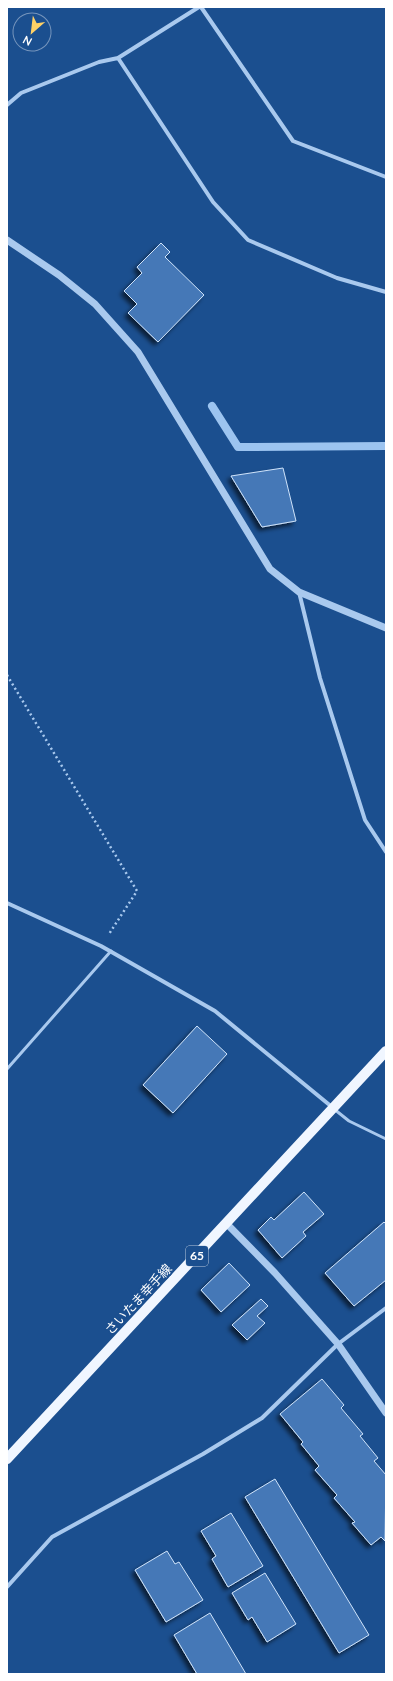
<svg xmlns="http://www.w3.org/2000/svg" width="393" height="1681" viewBox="0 0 393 1681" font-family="Lato,'Noto Sans JP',sans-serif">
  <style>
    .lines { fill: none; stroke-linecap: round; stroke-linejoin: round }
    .stream { stroke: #9cc4f0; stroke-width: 8 }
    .building { fill: #4478b7; stroke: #cfe3fa; filter: url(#shadow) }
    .path { stroke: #a9c9ee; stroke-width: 2.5; stroke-dasharray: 2 3; stroke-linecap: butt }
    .service { stroke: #a9c9ee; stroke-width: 3 }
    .minor { stroke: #a9c9ee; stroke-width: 4 }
    .tertiary { stroke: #a9c9ee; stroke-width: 7 }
    .primary { stroke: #f0f6ff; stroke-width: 10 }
    .labels { text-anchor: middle; stroke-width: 3.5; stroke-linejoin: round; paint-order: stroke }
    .shield { fill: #1b4f8f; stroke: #bbcadd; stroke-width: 1 }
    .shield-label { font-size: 12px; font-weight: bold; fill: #fff }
    .street-label { font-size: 13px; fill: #fff; stroke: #1b4f8f }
  </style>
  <defs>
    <filter id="shadow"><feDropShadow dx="-3.5" dy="3.5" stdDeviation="2" flood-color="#0009"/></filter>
  </defs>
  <rect width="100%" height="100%" fill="#1b4f8f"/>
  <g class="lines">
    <path class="stream" d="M212,406L238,447L386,446"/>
  </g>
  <path class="building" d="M161,243L170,252L165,257L204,295L158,342L128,313L137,304L124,291L142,273L137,267Z
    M283,468L296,521L262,527L231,476Z
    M197,1026L227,1054L173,1113L143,1085Z
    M304,1192L324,1214L303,1232L306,1236L282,1258L258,1230L271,1217L274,1220Z
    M384,1222L386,1224V1280L354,1306L325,1273Z
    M229,1263L250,1285L221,1312L201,1290Z
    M261,1299L268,1306L257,1316L265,1323L247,1340L232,1325Z
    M322,1379L344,1405L341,1408L363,1434L360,1436L378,1458L374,1461L386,1475L385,1541L381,1537L371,1545L352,1523L355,1522L334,1498L337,1495L315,1470L319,1466L301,1444L303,1442L280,1414Z
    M275,1479L369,1635L339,1653L245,1497Z
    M231,1513L263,1566L228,1587L212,1559L216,1556L201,1531Z
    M167,1551L175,1564L179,1562L203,1600L166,1622L135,1570Z
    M265,1573L296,1624L267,1642L252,1617L248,1620L232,1593Z
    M210,1613L246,1674H197L174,1635Z"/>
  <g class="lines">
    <path class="path" d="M7,675L137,891L109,934"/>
    <path class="service" d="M7,1069L111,951
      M334,1109L349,1121L386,1139"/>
    <path class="minor" d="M201,7L293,141L386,177
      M118,58L213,202L248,240L337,278L386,292
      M7,105L21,93L99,62L118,58L199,7
      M299,592L320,678L365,820L386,852
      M7,903L101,946L215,1011L332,1107
      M7,1587L52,1537L203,1454L262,1418L338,1344L386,1308"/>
    <path class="tertiary" d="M7,240L59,275L95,304L138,352L270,569L299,592L386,628
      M227,1224L275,1273L338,1344L386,1413"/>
    <path class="primary" d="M7,1459L386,1051"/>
  </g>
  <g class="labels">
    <rect class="shield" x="186" y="1246" width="22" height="20" rx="3"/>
    <g class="shield-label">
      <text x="197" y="1260">65</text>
    </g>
    <g class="street-label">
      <text transform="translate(138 1299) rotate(-47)" y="5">さいたま幸手線</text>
    </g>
  </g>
  <rect width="393" height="1681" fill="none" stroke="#ffffff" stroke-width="16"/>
  <g transform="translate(32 32) rotate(208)"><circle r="19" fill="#1b4f8f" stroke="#7695bc"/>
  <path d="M0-3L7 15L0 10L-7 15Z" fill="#ffd166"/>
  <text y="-6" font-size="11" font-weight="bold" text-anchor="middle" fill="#ffffff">N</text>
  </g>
</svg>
